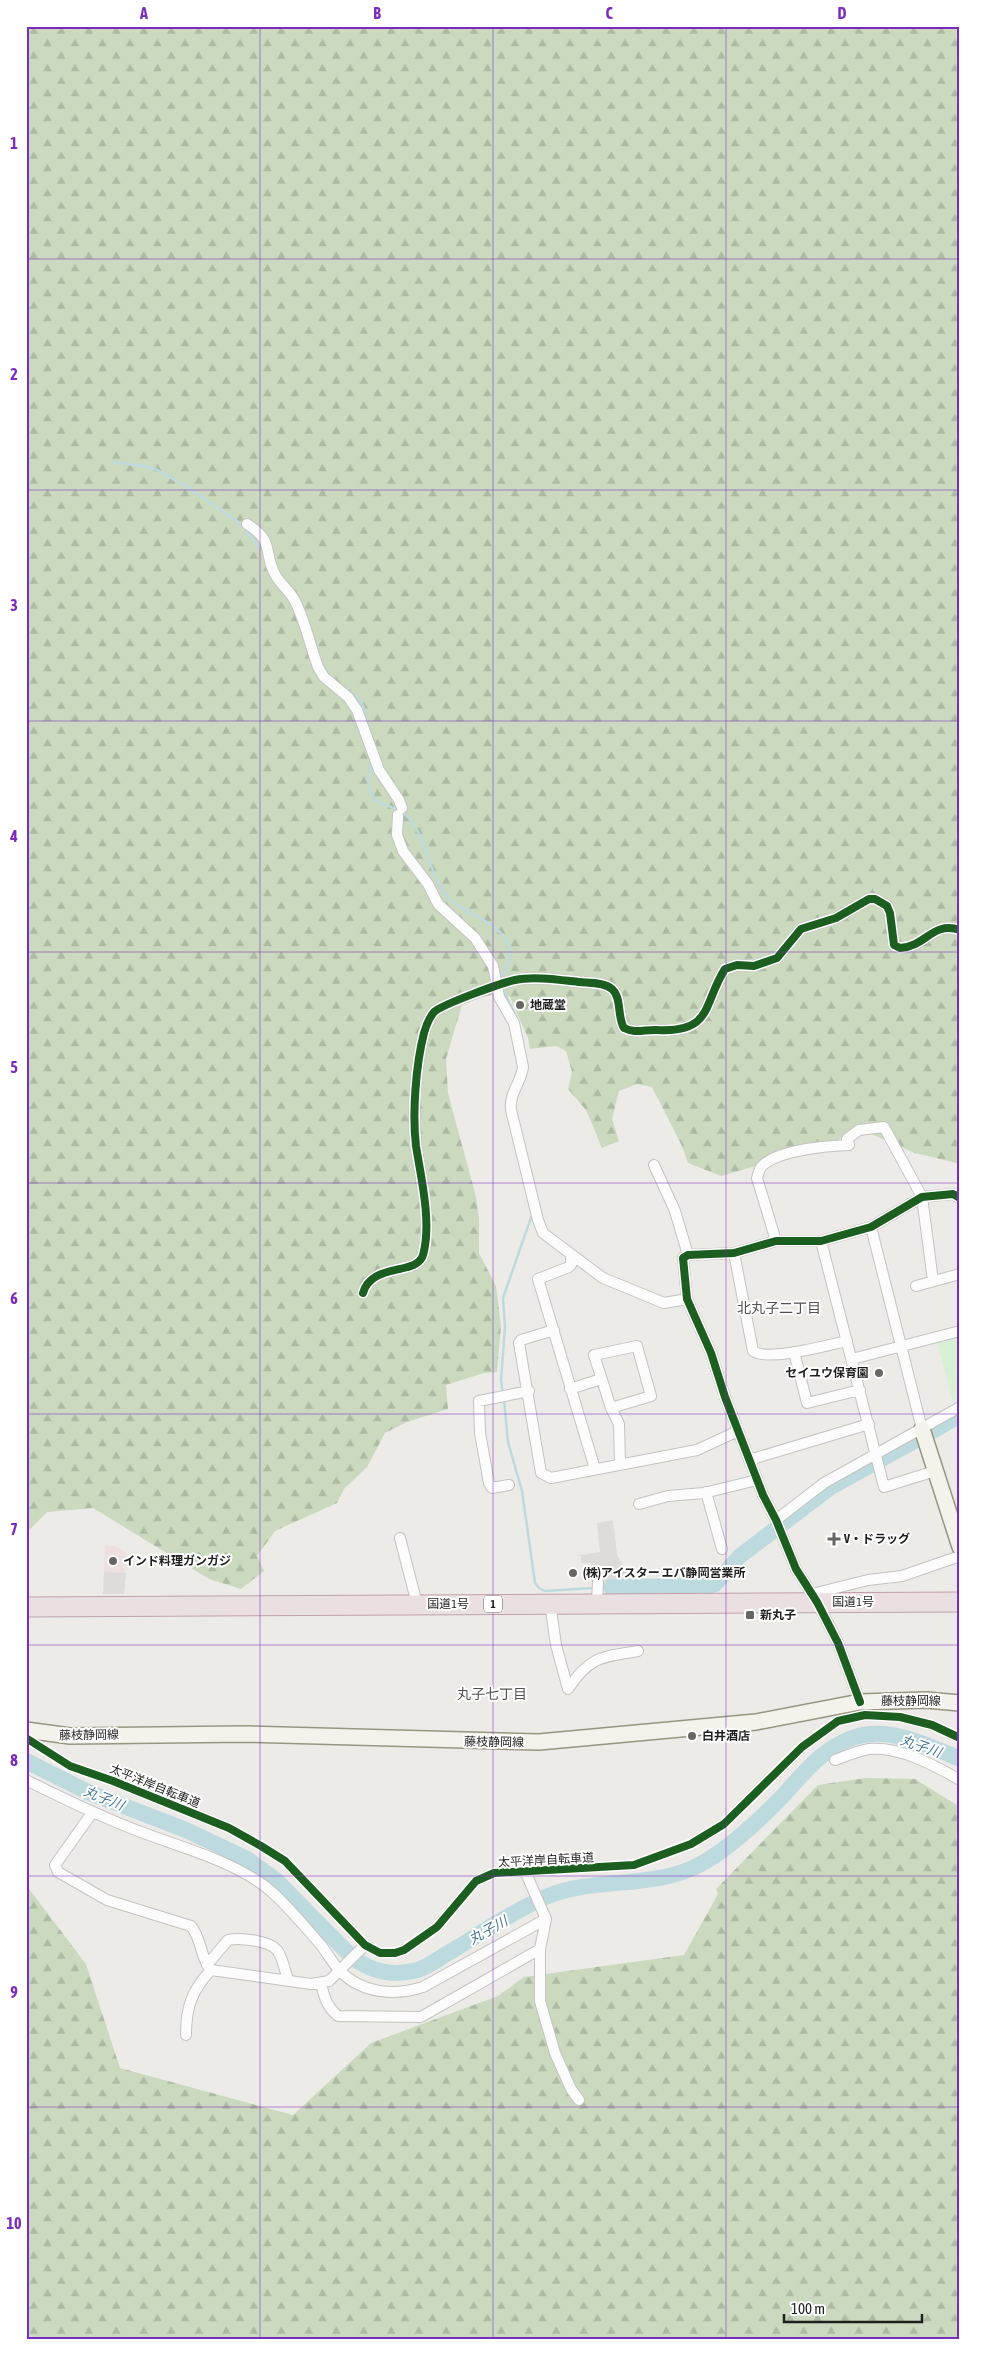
<svg xmlns="http://www.w3.org/2000/svg" width="986" height="2366" viewBox="0 0 986 2366" font-family="'Asap Condensed','Noto Sans JP',sans-serif">
  <style>
    .commercial { fill: #eee0df }
    .forest { fill: url(#forest-firs) }
    .park { fill: #d8f1d5 }
    .parking { fill: #dddcdb }
    .lines { fill: none; stroke-linecap: round; stroke-linejoin: round }
    .stream { stroke: #bddade; stroke-width: 2.5 }
    .river { stroke: #bddade; stroke-width: 16 }
    .street-casing { stroke: #c4c3c2; stroke-width: 12 }
    .secondary-casing { stroke: #969681; stroke-width: 18 }
    .highway-casing { stroke: #c0a1ad; stroke-width: 21 }
    .street { stroke: #fcfcfc; stroke-width: 10 }
    .secondary { stroke: #f3f3eb; stroke-width: 15 }
    .highway { stroke: #eae0e2; stroke-width: 19 }
    .cycleway-casing { stroke: #fff; stroke-width: 11 }
    .cycleway { stroke: #1b5e20; stroke-width: 8 }
    .grid { fill: none; stroke: #7b2cbf; stroke-width: 1; stroke-opacity: 0.55 }
    .poi-dot { fill: #676665; stroke: #fff; stroke-width: 2 }
    .labels { text-anchor: middle; stroke-width: 4; stroke-linejoin: round; paint-order: stroke }
    .shield { fill: #fff; stroke: #626262; stroke-width: 1 }
    .shield-label { font-size: 11px; font-weight: bold; fill: #1f1f1f }
    .poi-label { font-size: 12px; font-weight: bold; fill: #1f1f1f; stroke: #fff; text-anchor: start }
    .street-label { font-size: 12px; fill: #1f1f1f; stroke: #fff }
    .neighbourhood-label { font-size: 14px; fill: #525252; stroke: #fff }
    .water-label { font-size: 14px; font-style: italic; fill: #4b799a; stroke: #fff }
    .neatline { fill: none; stroke: #7b2cbf; stroke-width: 2 }
    .grid-label { font-size: 16px; text-anchor: middle; font-weight: bold; fill: #7b2cbf }
  </style>
  <defs>
    <pattern id="forest-firs" width="22" height="20" patternUnits="userSpaceOnUse" patternTransform="scale(1.25)"><rect width="22" height="20" fill="#cbdabf"/><path d="M5 1l3.5 6h-7zM16 11l3.5 6h-7z" fill="#aebba4"/></pattern>
  </defs>
  <rect width="100%" height="100%" fill="#edebe8"/>
  <path class="commercial" d="M105,1545L117,1547L126,1553L124,1594H103Z"/>
  <path class="forest" d="M26,26H960V1164L915,1153L855,1127L838,1140L789,1148L756,1166L721,1176L688,1163L681,1144L652,1087L637,1084L619,1091L612,1119L619,1141L602,1148L586,1110L568,1089L572,1072L566,1051L556,1046L530,1049L528,1038L510,997C491,991 479,998 462,1005L446,1059L448,1093L476,1197L479,1218V1253L496,1286L501,1326L497,1372L484,1373L446,1385L448,1409L407,1422L385,1433L367,1467L344,1489L337,1503L275,1531L257,1556L264,1571L241,1589L209,1579L93,1508L47,1512L26,1533Z
    M866,1778L915,1779L960,1807V2340H26V1885L86,1964L120,2068L293,2115L371,2043L498,1996L524,1977L684,1955L718,1894L716,1889L818,1785Z"/>
  <path class="park" d="M960,1335V1399L953,1402L937,1342Z"/>
  <path class="parking" d="M613,1520L617,1555L629,1576L630,1581L592,1582L591,1563H581V1556H575L600,1552L597,1523Z
    M104,1572L126,1573L124,1594H103Z"/>
  <g class="lines">
    <path class="stream" d="M112,462L144,466L157,470L189,488L238,522L264,553
      M345,689C365,699 364,709 369,729
      M372,761C370,772 366,780 370,791C377,808 395,804 407,816C428,838 428,875 448,897C465,916 495,918 508,943C518,961 501,967 502,982
      M502,987L518,1021
      M503,1394L501,1380L505,1327L503,1298L533,1212
      M504,1399L508,1442L522,1491L535,1583L539,1588L545,1591L594,1588
      M600,1588L611,1587"/>
    <path class="river" d="M931,1432L960,1415
      M611,1587L708,1586L715,1584L740,1556L831,1487L918,1439
      M26,1761L90,1793L186,1830L247,1859L276,1880L353,1958C373,1972 393,1977 417,1970C428,1967 439,1958 450,1952C482,1933 513,1911 548,1896C596,1877 653,1889 699,1865C726,1851 756,1823 778,1801C801,1777 821,1748 855,1737C889,1726 929,1746 960,1759"/>
    <g class="street-casing">
      <path id="street" d="M247,524C276,542 262,552 276,576C281,585 290,591 295,601C305,621 310,645 318,667L324,677L348,697L357,710L379,770L399,800L402,808
        M398,815L397,835L403,851L428,884L438,904L475,938L493,966L499,997L514,1023L523,1067C521,1083 509,1093 511,1110L538,1220L543,1233L603,1278L664,1303L687,1299
        M654,1165L675,1211L688,1255
        M871,1227L922,1429
        M776,1241L757,1178C758,1175 759,1170 761,1167C776,1150 827,1146 849,1145L847,1139L859,1130L884,1127L922,1197L933,1281
        M821,1241L884,1487L935,1471
        M734,1253L753,1351C768,1362 828,1345 847,1341
        M571,1255V1265L569,1267L538,1279L595,1469
        M916,1286L960,1274
        M363,1293C372,1262 417,1276 423,1255C432,1223 421,1178 416,1146C412,1113 416,1064 424,1033C426,1026 429,1018 434,1012C443,1004 501,983 515,980C534,976 560,980 579,982C589,983 604,982 612,989C622,998 617,1017 624,1028C636,1034 645,1029 658,1030C713,1033 703,1003 725,969L737,965L754,966L777,958L801,929L836,918L869,899H875L887,906L890,913L894,945L900,948C927,946 932,921 960,930
        M554,1330L521,1340L519,1343L541,1473L551,1478L697,1450L738,1431
        M637,1346L651,1396L611,1408L594,1355Z
        M794,1352L807,1403L860,1390
        M852,1359L960,1331
        M570,1389L601,1379
        M611,1408L619,1424L620,1464
        M749,1460L869,1424
        M509,1485L492,1488L489,1483L480,1433L479,1401L529,1391
        M706,1492L722,1549
        M639,1504L668,1496L704,1493L757,1480
        M776,1520L824,1483L960,1407
        M400,1538L417,1604
        M812,1594L868,1580L902,1576L960,1556
        M550,1603L556,1645L568,1689C590,1656 602,1657 638,1651
        M597,1603L598,1582
        M860,1702L838,1643L817,1602L796,1569L776,1520L763,1495L725,1397L711,1353L687,1299L683,1258L688,1255L734,1253L776,1241H821L871,1227L922,1197L953,1194L960,1198
        M835,1760C846,1756 857,1751 869,1749C899,1746 934,1765 960,1780
        M26,1780C64,1799 101,1817 141,1832C183,1848 230,1860 266,1887C286,1903 304,1926 321,1945C327,1953 332,1962 339,1970C362,1994 394,1996 423,1987L546,1919
        M92,1813L55,1865L58,1872L107,1900L191,1926C202,1939 200,1958 211,1970L311,1984L329,1981L365,1945
        M525,1871L546,1919L540,1949V2001L555,2053L571,2089L579,2100
        M207,1965L228,1940C240,1937 269,1941 277,1950C283,1958 285,1971 288,1980
        M321,1983C324,1997 327,2007 338,2016L421,2017L540,1949
        M186,2035C186,2007 192,1990 211,1970"/>
    </g>
    <g class="secondary-casing">
      <path id="secondary" d="M922,1429L960,1547
        M26,1730L70,1736L246,1734L539,1742L756,1722L860,1702L926,1700L960,1703"/>
    </g>
    <g class="highway-casing">
      <path id="highway" d="M26,1607L960,1602"/>
    </g>
    <use href="#street" class="street"/>
    <use href="#secondary" class="secondary"/>
    <use href="#highway" class="highway"/>
    <g class="cycleway-casing">
      <path id="cycleway" d="M363,1293C372,1262 417,1276 423,1255C432,1223 421,1178 416,1146C412,1113 416,1064 424,1033C426,1026 429,1018 434,1012C443,1004 501,983 515,980C534,976 560,980 579,982C589,983 604,982 612,989C622,998 617,1017 624,1028C636,1034 645,1029 658,1030C713,1033 703,1003 725,969L737,965L754,966L777,958L801,929L836,918L869,899H875L887,906L890,913L894,945L900,948C927,946 932,921 960,930
        M860,1702L838,1643L817,1602L796,1569L776,1520L763,1495L725,1397L711,1353L687,1299L683,1258L688,1255L734,1253L776,1241H821L871,1227L922,1197L953,1194L960,1198
        M26,1738L70,1766L113,1781L229,1828L261,1846L285,1861L365,1945L380,1953H395L404,1950L437,1927L476,1881L494,1873L634,1865L691,1844L724,1824L802,1747L838,1721L865,1715L900,1717L932,1725L960,1738"/>
    </g>
    <use href="#cycleway" class="cycleway"/>
  </g>
  <path class="grid" d="M260,26V2340M493,26V2340M726,26V2340M26,259H960M26,490H960M26,721H960M26,952H960M26,1183H960M26,1414H960M26,1645H960M26,1876H960M26,2107H960"/>
  <g class="poi-dot">
    <circle cx="520" cy="1005" r="5"/>
    <circle cx="879" cy="1373" r="5"/>
    <path d="M831.5 1531.5h5v5h5v5h-5v5h-5v-5h-5v-5h5z"/>
    <circle cx="113" cy="1561" r="5"/>
    <circle cx="573" cy="1573" r="5"/>
    <rect x="745" y="1610" width="10" height="10" rx="2.5"/>
    <circle cx="692" cy="1736" r="5"/>
  </g>
  <g class="labels">
    <rect class="shield" x="484" y="1595.5" width="18" height="17" rx="4"/>
    <g class="shield-label">
      <text x="493" y="1608">1</text>
    </g>
    <g class="poi-label">
      <text x="530" y="1009">地蔵堂</text>
      <text x="869" y="1377" text-anchor="end">セイユウ保育園</text>
      <text x="844" y="1543">V・ドラッグ</text>
      <text x="123" y="1565">インド料理ガンガジ</text>
      <text x="583" y="1577">(株)アイスター エバ静岡営業所</text>
      <text x="760" y="1619">新丸子</text>
      <text x="702" y="1740">白井酒店</text>
    </g>
    <g class="street-label">
      <text x="853" y="1606">国道1号</text>
      <text x="448" y="1608">国道1号</text>
      <text x="911" y="1705">藤枝静岡線</text>
      <text transform="translate(89 1735) rotate(-1)" y="4">藤枝静岡線</text>
      <text transform="translate(494 1742) rotate(1)" y="4">藤枝静岡線</text>
      <text transform="translate(155 1786) rotate(22)" y="4">太平洋岸自転車道</text>
      <text transform="translate(546 1860) rotate(-3)" y="4">太平洋岸自転車道</text>
    </g>
    <g class="neighbourhood-label">
      <text x="779" y="1313">北丸子二丁目</text>
      <text x="492" y="1699">丸子七丁目</text>
    </g>
    <g class="water-label">
      <text transform="translate(921 1746) rotate(19)" y="5">丸子川</text>
      <text transform="translate(104 1798) rotate(22)" y="5">丸子川</text>
      <text transform="translate(488 1930) rotate(-29)" y="5">丸子川</text>
    </g>
  </g>
  <rect width="986" height="2366" fill="none" stroke="#ffffff" stroke-width="55"/>
  <path d="M784 2314v8h138v-8" fill="none" stroke="#1f1f1f" stroke-width="2.5"/>
  <text x="791" y="2314" font-size="15" fill="#1f1f1f" stroke="#ffffff" stroke-width="4" paint-order="stroke">100 m</text>
  <rect x="28" y="28" width="930" height="2310" class="neatline"/>
  <g class="grid-label">
    <text x="144" y="19">A</text>
    <text x="377" y="19">B</text>
    <text x="609" y="19">C</text>
    <text x="842" y="19">D</text>
    <text x="14" y="149">1</text>
    <text x="14" y="380">2</text>
    <text x="14" y="611">3</text>
    <text x="14" y="842">4</text>
    <text x="14" y="1073">5</text>
    <text x="14" y="1304">6</text>
    <text x="14" y="1535">7</text>
    <text x="14" y="1766">8</text>
    <text x="14" y="1998">9</text>
    <text x="14" y="2229">10</text>
  </g>
</svg>
